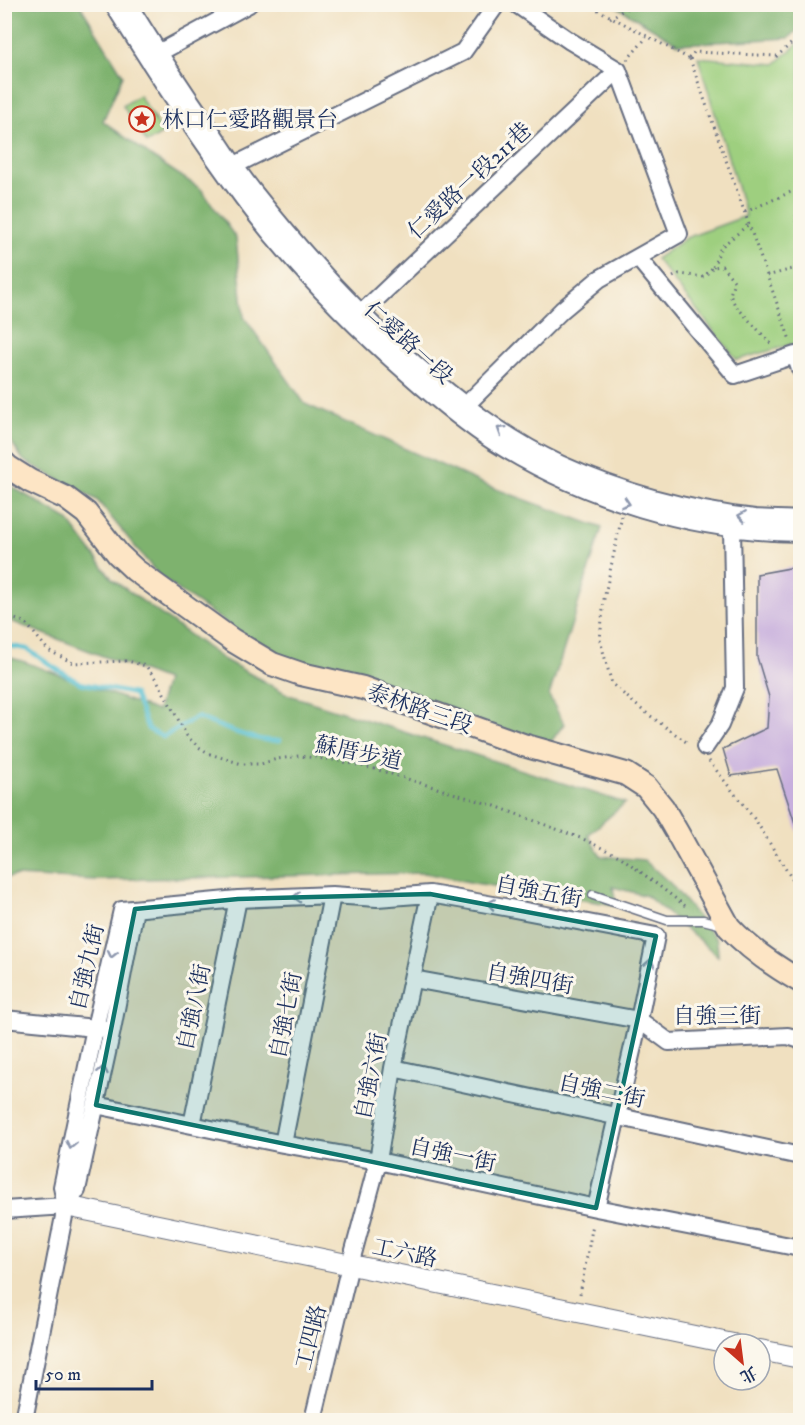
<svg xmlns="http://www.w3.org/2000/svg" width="805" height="1425" viewBox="0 0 805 1425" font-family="'IM FELL DW Pica','Noto Serif TC',serif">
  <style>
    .green { fill: #9ecf7f; stroke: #5c7f6e; stroke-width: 1.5 }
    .forest { fill: #7eb26e; stroke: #4c7066; stroke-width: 1.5 }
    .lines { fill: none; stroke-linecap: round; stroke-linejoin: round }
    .stream { stroke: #55bfd1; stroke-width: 4.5 }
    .building { fill: #c7afdd }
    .service-casing { stroke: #666d80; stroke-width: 11 }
    .minor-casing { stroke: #666d80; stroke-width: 20 }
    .tertiary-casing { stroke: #666d80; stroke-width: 22 }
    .secondary-casing { stroke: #666d80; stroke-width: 26 }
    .path { stroke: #666d80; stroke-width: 3; stroke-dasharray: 1.5 4.5; stroke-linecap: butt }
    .service { stroke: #fff; stroke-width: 8 }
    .minor { stroke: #fff; stroke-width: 16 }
    .tertiary { stroke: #fff; stroke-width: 20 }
    .secondary { stroke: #fde5c5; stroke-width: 22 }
    .oneway { stroke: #8d97ae }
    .marked { fill: #0f766e; fill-opacity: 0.2; stroke: #0f766e; stroke-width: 4.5; stroke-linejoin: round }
    .labels { text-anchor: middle; stroke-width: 6; stroke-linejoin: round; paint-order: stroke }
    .poi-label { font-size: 22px; fill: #1b2f5e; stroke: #fbf7ec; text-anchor: start }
    .street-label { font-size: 22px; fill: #1b2f5e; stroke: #fbf7ec }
  </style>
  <rect width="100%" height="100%" fill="#fbf7ec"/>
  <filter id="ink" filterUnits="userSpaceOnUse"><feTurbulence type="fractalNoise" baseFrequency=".0167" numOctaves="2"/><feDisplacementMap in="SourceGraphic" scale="12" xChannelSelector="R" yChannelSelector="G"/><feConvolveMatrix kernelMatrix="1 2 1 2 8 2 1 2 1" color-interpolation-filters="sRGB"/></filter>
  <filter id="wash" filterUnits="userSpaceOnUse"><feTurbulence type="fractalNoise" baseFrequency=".008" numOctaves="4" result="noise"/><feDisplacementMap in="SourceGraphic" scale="24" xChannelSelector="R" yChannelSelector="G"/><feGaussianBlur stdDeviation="1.35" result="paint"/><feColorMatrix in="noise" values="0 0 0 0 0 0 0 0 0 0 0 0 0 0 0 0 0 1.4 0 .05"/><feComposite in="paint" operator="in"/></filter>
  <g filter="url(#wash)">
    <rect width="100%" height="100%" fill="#f0e0c0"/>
    <path class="green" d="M800,42V352L797,343L737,360L656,259L686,238L746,216L698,57L775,64Z
      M139,95L163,133L147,143L123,106Z"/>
    <path class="forest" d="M5,5H80L123,75L103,121L155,159L201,189L236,238L244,317L305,404L488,486L602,528L549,696L564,724L548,746L278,659L160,577L97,500L23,460L5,432Z
      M614,5H800V28L789,38L678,44Z
      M4,482L68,520L112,579L223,659L289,695L625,803L588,835L601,856L644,860L670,883L717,940L718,956L647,896L613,887L616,905L474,883L425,873L95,880L15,876L5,878V656L25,662L157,711L166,680L5,619Z"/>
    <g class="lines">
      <path class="stream" d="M4,645L27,649L55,668L80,683L134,694L148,729L163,737L197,717C216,725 260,744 280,740"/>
    </g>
    <g id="blocks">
      <path class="building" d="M801,566V832H798L777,769L731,776L723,749L767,728L769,697L757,657V574Z"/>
    </g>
  </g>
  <g filter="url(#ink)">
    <use href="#blocks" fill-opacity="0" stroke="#666d80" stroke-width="1.5"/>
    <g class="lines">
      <g class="service-casing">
        <path id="service" d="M593,895L667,920H703L723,925"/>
      </g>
      <g class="minor-casing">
        <path id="minor" d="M113,4C154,70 197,136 243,198C291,262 348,321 408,374C435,398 463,422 494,442C584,499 694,532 800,533
          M128,4C154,46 180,86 208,126C223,148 237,171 254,192C303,254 356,312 415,364C459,402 506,439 560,464C621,492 688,510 755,518C770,519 786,519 800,520
          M151,57L249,4
          M227,169L463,52L497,4
          M638,258L735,375L795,355L800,369
          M354,320L618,70
          M459,412L562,310L599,279L679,234L618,70L570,41L516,4
          M705,747L720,725L735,688L732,528
          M413,979L639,1020L669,1042L788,1036L800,1040
          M4,1019L105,1029
          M393,1068L800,1156
          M96,1105L283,1144L378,1161L596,1208L800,1248
          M192,1125L238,899
          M283,1144L332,895
          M66,1206L62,1187L95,1028L122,910L238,899L332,895L377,898L430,894L499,906L656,936L639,1020L596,1208
          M4,1210L66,1206
          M24,1420L66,1206L77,1190L112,1030L135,909
          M313,1420L350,1265L378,1161L393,1068L430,894"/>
      </g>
      <g class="tertiary-casing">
        <path id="tertiary" d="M66,1206L733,1344
          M760,1350L800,1358"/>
      </g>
      <g class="secondary-casing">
        <path id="secondary" d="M4,463L8,467L30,481L66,498L86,513L118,554L135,570L232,640L272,664L301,674L363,688L523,745L626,774L646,787L663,808L678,834L729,927C750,950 774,966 800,981"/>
      </g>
      <path class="path" d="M587,4L690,59
        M610,18L634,4
        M690,59L790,340
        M690,59L694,52L777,56L800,36
        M627,60L647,37
        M800,203L795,220L800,223
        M745,212L800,188
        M713,267L721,247L749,224
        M767,276L800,267
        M673,277L679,274L704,277L713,267L722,266L734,281L730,295L735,305L773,346
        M622,516L604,599L600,640L612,684L641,709L689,744
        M4,616L25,622L48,650L73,663L128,661L146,666L158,682L187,736L197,746L210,754L242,764H261L277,759L299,756L334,760L375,769L495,806L583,839L621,857L688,908
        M709,761L756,821L800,892
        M580,1294L593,1224"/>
      <use href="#service" class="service"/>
      <use href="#minor" class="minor"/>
      <use href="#tertiary" class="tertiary"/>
      <use href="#secondary" class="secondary"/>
    </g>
    <defs><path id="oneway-chevron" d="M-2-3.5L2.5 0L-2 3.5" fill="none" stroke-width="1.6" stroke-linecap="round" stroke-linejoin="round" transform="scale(1.5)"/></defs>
    <g class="oneway">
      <use href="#oneway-chevron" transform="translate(501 430) rotate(-148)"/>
      <use href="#oneway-chevron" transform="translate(626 503) rotate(19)"/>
      <use href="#oneway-chevron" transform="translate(742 516) rotate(-172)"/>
      <use href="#oneway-chevron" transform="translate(297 897) rotate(178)"/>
      <use href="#oneway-chevron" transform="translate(491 904) rotate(-171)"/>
      <use href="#oneway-chevron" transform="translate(112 954) rotate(103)"/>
      <use href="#oneway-chevron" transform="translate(650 963) rotate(-79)"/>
      <use href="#oneway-chevron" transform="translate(103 1070) rotate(-78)"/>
      <use href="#oneway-chevron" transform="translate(71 1145) rotate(102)"/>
    </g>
  </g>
  <path class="marked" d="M430,894L656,936L596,1208L96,1105L135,909L238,899Z"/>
  <defs>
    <g id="sight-ring" transform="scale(1.35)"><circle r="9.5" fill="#fbf7ec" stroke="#c8321e" stroke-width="1.5"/><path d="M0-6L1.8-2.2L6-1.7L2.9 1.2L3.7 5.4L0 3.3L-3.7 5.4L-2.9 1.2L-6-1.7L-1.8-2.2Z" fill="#c8321e"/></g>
  </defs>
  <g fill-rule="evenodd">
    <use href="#sight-ring" x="142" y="119"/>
  </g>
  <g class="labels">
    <g class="poi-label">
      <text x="162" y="127">林口仁愛路觀景台</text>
    </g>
    <g class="street-label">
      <text transform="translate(469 180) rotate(-43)" y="8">仁愛路一段211巷</text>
      <text transform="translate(409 342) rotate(42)" y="8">仁愛路一段</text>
      <text transform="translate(420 708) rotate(19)" y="8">泰林路三段</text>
      <text transform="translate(359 752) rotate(12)" y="8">蘇厝步道</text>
      <text transform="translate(539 891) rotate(11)" y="8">自強五街</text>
      <text transform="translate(86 967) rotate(-77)" y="8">自強九街</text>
      <text transform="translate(530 978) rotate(10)" y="8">自強四街</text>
      <text transform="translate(193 1007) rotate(-78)" y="8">自強八街</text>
      <text transform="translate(285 1015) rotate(-79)" y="8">自強七街</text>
      <text x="717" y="1023">自強三街</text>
      <text transform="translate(370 1076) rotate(-79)" y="8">自強六街</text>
      <text transform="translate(602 1090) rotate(12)" y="8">自強二街</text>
      <text transform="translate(453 1154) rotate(12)" y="8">自強一街</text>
      <text transform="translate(405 1252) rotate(12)" y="8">工六路</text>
      <text transform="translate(310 1337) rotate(-76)" y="8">工四路</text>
    </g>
  </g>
  <rect width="805" height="1425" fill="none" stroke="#fbf7ec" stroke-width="24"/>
  <g transform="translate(742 1362) rotate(152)"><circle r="28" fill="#fbf7ec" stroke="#a1a7b3" stroke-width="1.5"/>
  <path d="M0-4.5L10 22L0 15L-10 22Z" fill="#c8321e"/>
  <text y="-9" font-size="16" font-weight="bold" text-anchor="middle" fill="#1b2f5e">北</text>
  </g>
  <path d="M36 1380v9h116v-9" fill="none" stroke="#1b2f5e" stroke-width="3"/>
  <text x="45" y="1380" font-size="18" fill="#1b2f5e" stroke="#fbf7ec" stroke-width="4.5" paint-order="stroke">50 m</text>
</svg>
